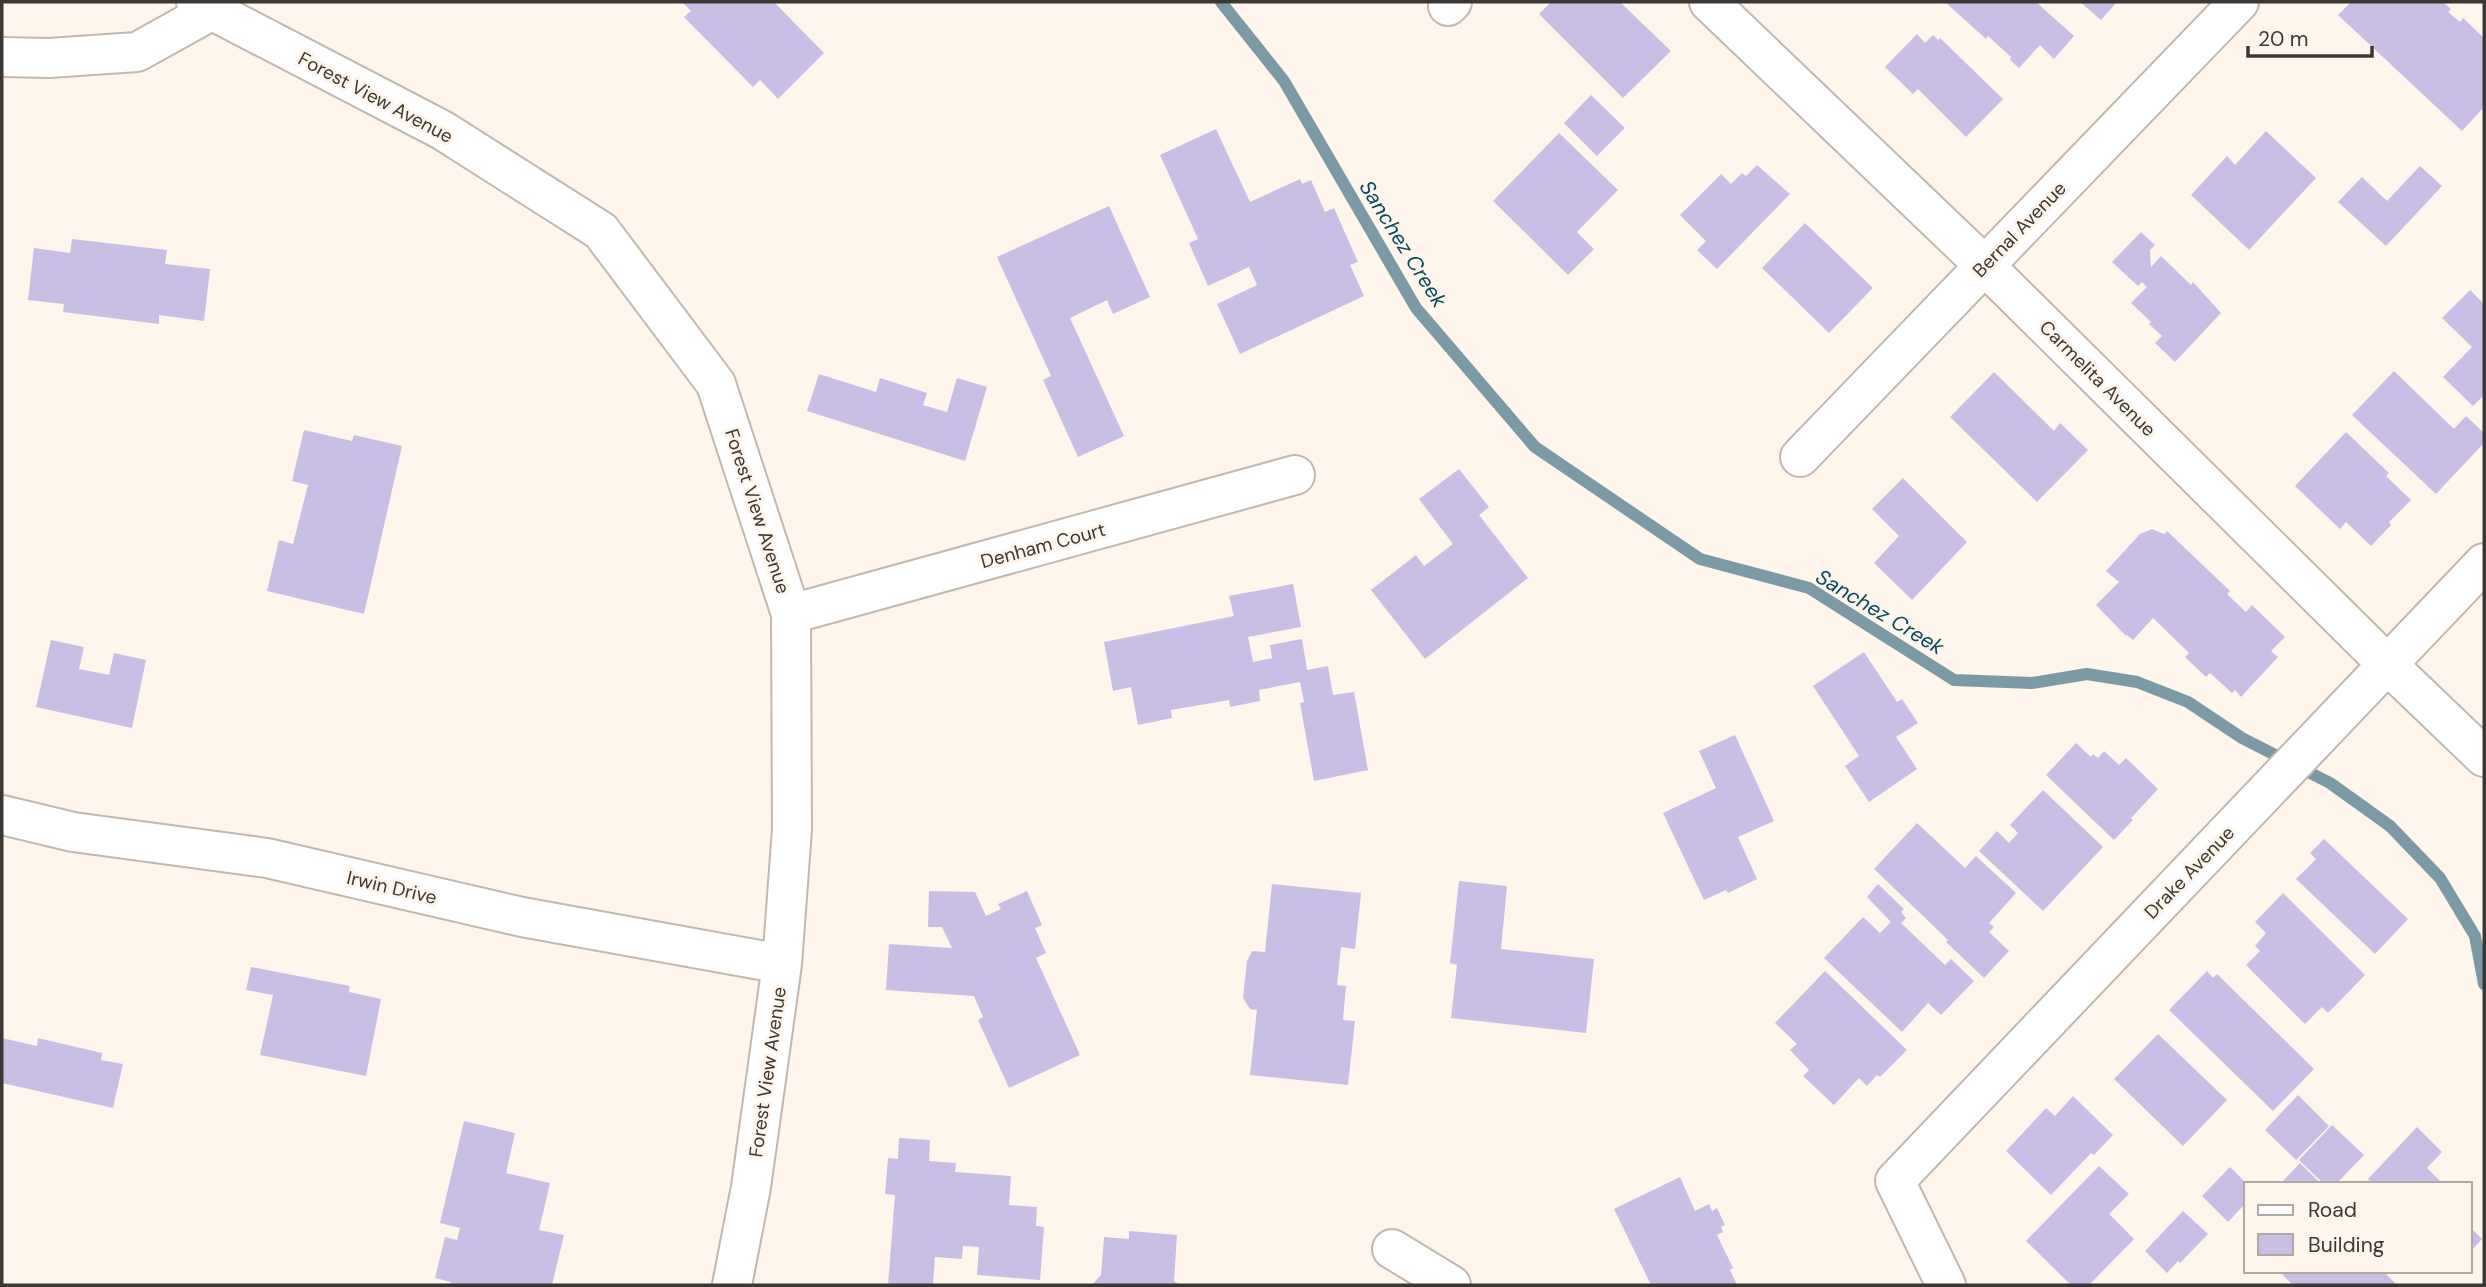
<svg xmlns="http://www.w3.org/2000/svg" width="2486" height="1287" viewBox="0 0 2486 1287" font-family="'DM Sans',sans-serif">
  <style>
    .lines { fill: none; stroke-linecap: round; stroke-linejoin: round }
    .stream { stroke: #7b9aa5; stroke-width: 12 }
    .building { fill: #c9bfe6 }
    .street-casing { stroke: #c1b8b0; stroke-width: 42 }
    .street { stroke: #fff; stroke-width: 38 }
    .labels { text-anchor: middle; stroke-width: 6; stroke-linejoin: round; paint-order: stroke }
    .street-label { font-size: 19px; fill: #3b3834; stroke: #fef5ec }
    .water-label { font-size: 21px; font-style: italic; fill: #07495d; stroke: #fef5ec }
  </style>
  <rect width="100%" height="100%" fill="#fef5ec"/>
  <g class="lines">
    <path class="stream" d="M1221,2L1284,81L1416,308L1535,447L1700,559L1809,588L1954,680L2032,683L2087,674L2137,682L2188,702L2242,738L2330,783L2390,826L2440,878L2475,936L2484,984"/>
  </g>
  <path class="building" d="M682,2H774L824,53L778,99L760,80L753,87L684,17L691,11Z
    M1551,2H1620L1671,51L1623,98L1539,14Z
    M1945,2H2036L2074,36L2054,59L2040,45L2019,68L2010,60L2011,57L1988,36L1986,39Z
    M2080,2H2117L2101,20Z
    M2351,2H2443L2451,9L2448,12L2460,22L2463,18L2484,38V107L2462,131L2338,15Z
    M1917,34L1925,43L1933,35L1938,40L1940,38L2003,99L1966,137L1918,89L1913,94L1885,67Z
    M1591,95L1625,128L1597,156L1564,123Z
    M1216,129L1250,202L1300,179L1302,184L1311,180L1325,212L1334,208L1358,262L1350,265L1364,296L1240,354L1217,304L1257,285L1249,267L1208,286L1189,243L1198,239L1160,155Z
    M2266,131L2316,178L2249,250L2191,195L2227,156L2235,165Z
    M1559,133L1618,190L1577,232L1594,249L1568,275L1493,201Z
    M1757,165L1790,194L1717,269L1697,250L1706,241L1680,215L1721,174L1731,184L1742,173L1746,176Z
    M2420,166L2442,186L2386,246L2338,202L2362,177L2387,201Z
    M1109,206L1150,297L1113,314L1107,300L1070,318L1124,436L1078,457L1043,380L1051,376L997,257Z
    M1805,223L1873,288L1829,333L1762,268Z
    M2141,232L2155,245L2150,250L2151,267L2161,256L2191,285L2193,282L2221,313L2175,362L2155,343L2162,336L2149,324L2151,322L2131,303L2147,287L2142,282L2138,286L2112,262Z
    M72,239L167,250L165,264L210,269L204,321L159,315V324L63,312L64,304L28,300L34,248L70,253Z
    M2470,290L2484,304V395L2473,406L2443,377L2472,347L2442,318Z
    M2394,371L2454,429L2466,416L2484,433V443L2436,494L2352,415Z
    M1994,372L2054,431L2060,423L2088,450L2037,502L1950,417Z
    M819,374L876,392L880,378L927,393L923,405L947,412L957,378L987,387L965,461L807,411Z
    M304,430L352,441L354,435L402,446L364,614L267,591L279,540L293,544L308,485L292,481Z
    M2346,432L2389,473L2386,476L2411,500L2389,522L2391,525L2371,546L2346,522L2340,529L2295,486Z
    M1459,469L1489,507L1479,515L1528,578L1425,659L1371,590L1416,555L1424,566L1453,544L1419,499Z
    M1903,478L1967,542L1912,600L1874,563L1899,536L1872,509Z
    M2152,529L2164,534L2167,531L2230,591L2227,594L2246,612L2252,605L2285,637L2271,651L2278,657L2241,697L2235,690L2232,693L2210,673L2206,677L2185,657L2189,653L2153,618L2133,640L2127,635L2126,636L2096,605L2119,582L2106,571L2140,534Z
    M1293,584L1301,627L1248,637L1253,662L1272,658L1270,645L1302,639L1307,670L1328,666L1333,695L1354,692L1368,770L1314,781L1300,703L1304,702L1300,682L1259,690L1260,701L1230,707L1229,700L1171,710L1172,718L1138,725L1131,687L1113,691L1104,642L1234,616L1229,596Z
    M51,640L84,647L79,669L109,675L114,653L146,660L132,728L36,707Z
    M1864,652L1897,702L1902,699L1918,723L1896,737L1917,769L1869,802L1845,766L1859,756L1813,686Z
    M1735,735L1774,821L1738,837L1757,879L1728,893L1726,890L1704,900L1663,813L1716,788L1699,751Z
    M2076,743L2091,757L2093,754L2098,758L2104,751L2119,765L2126,758L2158,789L2131,818L2133,820L2114,840L2046,775Z
    M2043,790L2103,847L2043,911L1979,851L1997,831L2009,843L2018,833L2010,825Z
    M1917,823L1965,868L1976,856L2016,893L1989,923L1994,927L1989,932L2009,951L1984,978L1946,942L1948,940L1874,869Z
    M2324,839L2408,919L2375,954L2296,879L2316,859L2310,853Z
    M1459,881L1507,886L1501,949L1594,959L1586,1033L1451,1018L1457,965L1450,963Z
    M1272,884L1361,893L1355,949L1341,947L1337,985L1346,986L1343,1020L1355,1021L1348,1085L1250,1075L1257,1010L1250,1009L1243,998L1247,961L1252,951L1265,952Z
    M1878,884L1904,909L1901,912L1906,918L1901,923L1945,965L1951,959L1974,981L1941,1015L1928,1003L1902,1032L1824,958L1863,917L1880,933L1891,922L1867,897Z
    M929,891L975,892L986,916L1001,909L998,904L1027,891L1042,925L1035,928L1046,953L1036,958L1080,1055L1009,1088L978,1020L983,1017L974,996L886,990L889,944L952,948L942,927H928Z
    M2283,893L2365,975L2328,1013L2322,1007L2305,1024L2246,965L2260,951L2255,946L2266,933L2255,922Z
    M251,967L350,986L349,992L381,999L366,1076L260,1055L273,995L246,990Z
    M1825,971L1907,1050L1880,1077L1877,1075L1867,1086L1859,1078L1834,1105L1803,1076L1809,1070L1790,1050L1797,1044L1775,1023Z
    M2207,971L2213,978L2217,974L2314,1069L2273,1111L2169,1010Z
    M2158,1034L2227,1100L2183,1146L2114,1079Z
    M2,1038L37,1046L38,1038L102,1053L101,1060L123,1064L113,1108L2,1083Z
    M2298,1095L2329,1126L2296,1160L2265,1130Z
    M2073,1096L2113,1135L2094,1155L2091,1153L2051,1195L2006,1151L2046,1108L2055,1116Z
    M464,1121L515,1133L506,1173L550,1183L539,1230L564,1235L552,1285H450L451,1282L435,1278L445,1237L457,1240L460,1228L440,1223Z
    M2332,1125L2364,1155L2336,1184H2324L2299,1160Z
    M2417,1127L2442,1152L2427,1168L2443,1184H2373L2368,1179Z
    M899,1138L930,1140L929,1161L956,1163L955,1172L1011,1176L1009,1205L1037,1207L1036,1226L1044,1227L1040,1280L977,1275L979,1247L963,1246L962,1259L935,1257L933,1285H888L895,1195L885,1194L888,1158L898,1159Z
    M2300,1163L2321,1184H2280Z
    M2099,1166L2129,1194L2109,1214L2134,1239L2089,1285H2071L2026,1241Z
    M2230,1167L2246,1183V1203L2228,1222L2202,1196Z
    M1680,1177L1695,1211L1709,1204L1712,1211L1717,1208L1725,1225L1721,1227L1723,1232L1717,1235L1733,1268L1730,1270L1737,1285H1651L1614,1209Z
    M2183,1211L2208,1234L2180,1263L2178,1261L2167,1273L2145,1251Z
    M2470,1227L2482,1239L2470,1252Z
    M1129,1231L1177,1235L1174,1281L1180,1285H1092L1101,1275L1104,1237L1129,1239Z
    M2279,1271H2383L2397,1285H2293Z"/>
  <g class="lines">
    <g class="street-casing">
      <path id="street" d="M196,2L442,130L601,231L716,384L791,614L792,829L782,964L751,1187L732,1285
        M1709,2L1984,265L2387,664L2484,757
        M1448,6L1452,2
        M2,57L49,58L137,52L211,11
        M1800,457L2239,2
        M791,614L1295,475
        M2,815L73,832L267,858L522,917L782,964
        M1392,1249L1451,1285
        M1946,1285L1895,1181L2484,563"/>
    </g>
    <use href="#street" class="street"/>
  </g>
  <g class="labels">
    <g class="street-label">
      <text transform="translate(376 97) rotate(28)" y="7">Forest View Avenue</text>
      <text transform="translate(2019 229) rotate(-46)" y="7">Bernal Avenue</text>
      <text transform="translate(2098 378) rotate(45)" y="7">Carmelita Avenue</text>
      <text transform="translate(758 511) rotate(72)" y="7">Forest View Avenue</text>
      <text transform="translate(1043 545) rotate(-15)" y="7">Denham Court</text>
      <text transform="translate(2189 872) rotate(-46)" y="7">Drake Avenue</text>
      <text transform="translate(392 887) rotate(13)" y="7">Irwin Drive</text>
      <text transform="translate(767 1072) rotate(-82)" y="7">Forest View Avenue</text>
    </g>
    <g class="water-label">
      <text transform="translate(1403 244) rotate(58)" y="7">Sanchez Creek</text>
      <text transform="translate(1880 612) rotate(31)" y="7">Sanchez Creek</text>
    </g>
  </g>
  <rect width="2486" height="1287" fill="none" stroke="#3b3834" stroke-width="7"/>
  <rect x="2244" y="1182" width="228" height="91" fill="#fef5ec" stroke="#b0a9a2" stroke-width="2"/>
  <rect x="2258" y="1205" width="35" height="10" fill="#ffffff" stroke="#b0a9a2" stroke-width="2"/>
  <text x="2308" y="1217" font-size="21" fill="#3b3834">Road</text>
  <rect x="2258" y="1234" width="35" height="21" fill="#c9bfe6" stroke="#b0a9a2" stroke-width="2"/>
  <text x="2308" y="1252" font-size="21" fill="#3b3834">Building</text>
  <path d="M2248 46v10h124v-10" fill="none" stroke="#3b3834" stroke-width="3.5"/>
  <text x="2258" y="46" font-size="21" fill="#3b3834" stroke="#fef5ec" stroke-width="5" paint-order="stroke">20 m</text>
</svg>
